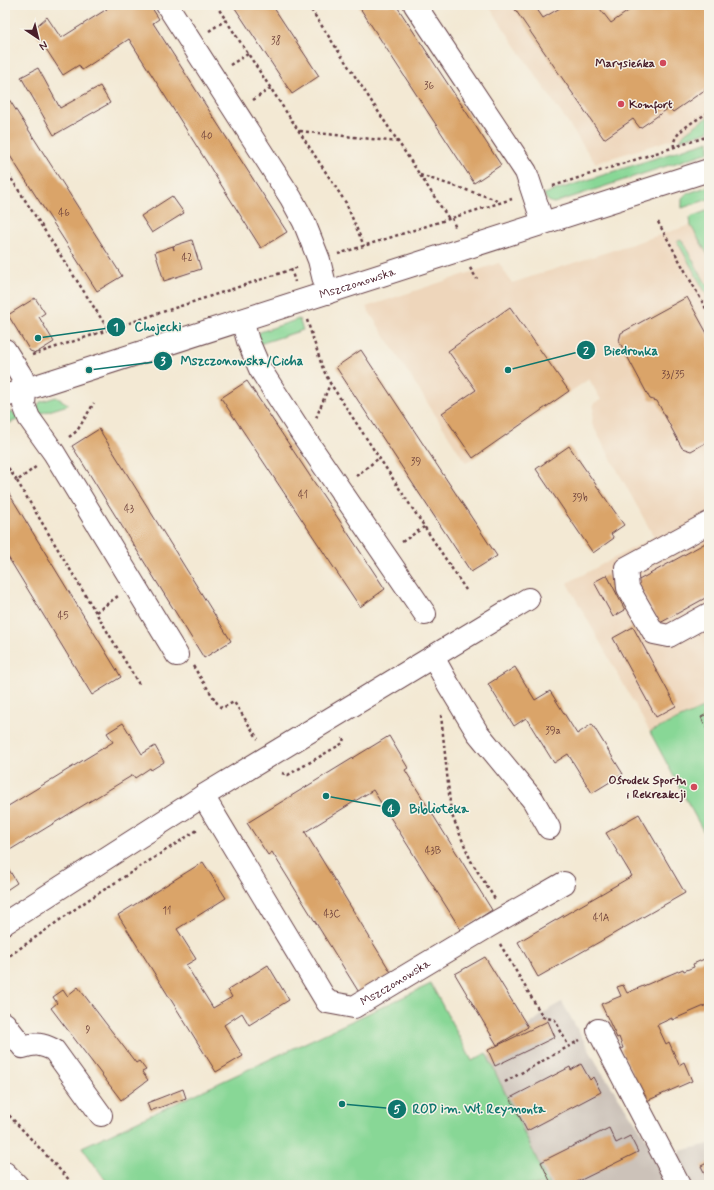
<svg xmlns="http://www.w3.org/2000/svg" width="714" height="1190" viewBox="0 0 714 1190" font-family="Mynerve,sans-serif">
  <style>
    .built { fill: #eed6bb }
    .industrial { fill: #ccc2b9 }
    .green { fill: #88d796; stroke: #697b60 }
    .building { fill: #daa469 }
    .lines { fill: none; stroke-linecap: round; stroke-linejoin: round }
    .minor-casing { stroke: #633d44; stroke-width: 24 }
    .major-casing { stroke: #633d44; stroke-width: 24 }
    .path { stroke: #633d44; stroke-width: 2.5; stroke-dasharray: 3 3; stroke-linecap: butt }
    .minor { stroke: #fff; stroke-width: 22 }
    .major { stroke: #fff; stroke-width: 22 }
    .poi-dot { fill: #d1495b; stroke: #f7f3e8; stroke-width: 1.5 }
    .labels { text-anchor: middle; stroke-width: 3; stroke-linejoin: round; paint-order: stroke }
    .number-label { font-size: 10px; fill: #6e403a }
    .poi-label { font-size: 12px; font-weight: bold; fill: #4a1f2b; stroke: #f7f3e8; text-anchor: end }
    .street-label { font-size: 12px; fill: #4a1f2b; stroke: #f7f3e8 }
    .leader { fill: none; stroke: #0f766e; stroke-width: 1.5 }
    .callout-dot { fill: #0f766e; stroke: #f7f3e8; stroke-width: 1.5 }
    .mark-label { font-size: 12px; text-anchor: middle; font-weight: bold; fill: #fff }
    .callout-label { font-size: 13px; text-anchor: middle; font-weight: bold; fill: #0f766e; stroke: #f7f3e8; stroke-width: 3; stroke-linejoin: round; paint-order: stroke }
  </style>
  <rect width="100%" height="100%" fill="#f7f3e8"/>
  <filter id="ink" filterUnits="userSpaceOnUse"><feTurbulence type="fractalNoise" baseFrequency=".025" numOctaves="2"/><feDisplacementMap in="SourceGraphic" scale="8" xChannelSelector="R" yChannelSelector="G"/><feConvolveMatrix kernelMatrix="1 2 1 2 8 2 1 2 1" color-interpolation-filters="sRGB"/></filter>
  <filter id="wash" filterUnits="userSpaceOnUse"><feTurbulence type="fractalNoise" baseFrequency=".012" numOctaves="4" result="noise"/><feDisplacementMap in="SourceGraphic" scale="16" xChannelSelector="R" yChannelSelector="G"/><feGaussianBlur stdDeviation="0.9" result="paint"/><feColorMatrix in="noise" values="0 0 0 0 0 0 0 0 0 0 0 0 0 0 0 0 0 1.4 0 .05"/><feComposite in="paint" operator="in"/></filter>
  <g filter="url(#wash)">
    <rect width="100%" height="100%" fill="#f3e9d4"/>
    <path class="built" d="M488,5H709V128L595,163Z
      M709,219V705L650,732L567,583L654,537L592,424L594,403L601,400L589,379L466,463L366,307L499,263L512,283Z"/>
    <path class="industrial" d="M562,1002L601,1071L662,1162L674,1185H549L488,1057L551,1008Z
      M709,1144V1185H691L677,1157L680,1151Z"/>
    <path class="green" d="M709,116V131L680,140L685,133Z
      M709,141V152L554,203C548,202 546,199 544,194Z
      M709,186V199L682,208V198L686,194Z
      M709,210V257L691,226L690,217Z
      M681,239L709,289L708,297L677,241Z
      M299,319L303,330L256,345L257,335L260,332Z
      M56,397L68,404V405L42,413H36L35,410L40,402Z
      M10,412L14,413L19,419L5,425V413Z
      M709,705V842L650,732Z
      M431,984L472,1061L486,1053L549,1185H109L82,1147Z"/>
    <g id="blocks">
      <path class="building" d="M105,5H150L159,19L153,23L287,232L261,248L129,39L82,70L79,65L63,75L33,29L47,17L61,38L107,9Z
        M233,5H272L319,76L292,94Z
        M358,5H396L501,165L474,183Z
        M512,5H534L543,18L565,5H597L611,23L637,5H709V87L673,112L669,108L640,128L633,119L604,139Z
        M38,68L60,108L100,86L110,103L54,135L21,77Z
        M5,93L122,276L97,291L5,148Z
        M172,196L184,213L152,233L141,216Z
        M192,240L201,269L164,281L155,252L173,246L174,250L173,246Z
        M687,297L709,337V441L691,451L682,448L657,401L650,399L619,341L621,333Z
        M35,298L45,313L39,317L54,342L36,353L30,351L8,315Z
        M510,307L569,391L473,458L442,413L476,390L448,351Z
        M361,350L497,556L471,572L336,367Z
        M247,381L385,589L360,607L221,398Z
        M99,429L231,641L204,658L72,446Z
        M569,446L624,525L611,534L614,538L593,553L536,469Z
        M5,487L121,677L92,695L5,552Z
        M709,541V596L660,623L637,581Z
        M607,575L625,610L613,617L594,582Z
        M633,627L676,706L656,717L613,638Z
        M515,667L535,700L550,691L577,734L592,724L623,774L592,793L568,754L554,763L526,718L514,726L488,684Z
        M709,713V734L701,717Z
        M123,723L142,754L155,746L164,762L151,770L150,768L135,778L133,775L5,853V808L113,742L107,733Z
        M389,736L408,768L405,770L492,910L461,930L373,790L305,832L392,974L360,994L272,852L268,855L247,823Z
        M639,814L685,893L538,977L518,942L632,876L606,833Z
        M203,862L226,898L177,929L196,959L186,965L213,1008L232,997L228,990L268,965L289,1000L249,1025L242,1013L224,1025L243,1056L216,1072L118,915Z
        M5,863L17,883L5,891Z
        M485,957L528,1027L497,1045L455,974Z
        M709,957V1004L672,1020V1018L657,1025L666,1044L669,1042L679,1065L684,1062L692,1081L642,1103L646,1099L639,1084H637L621,1049L623,1048L619,1037L617,1038L601,1004L621,996L617,987L623,985L627,993L683,969L684,971L694,967L693,964Z
        M78,987L136,1063L139,1061L146,1070L142,1072L148,1080L121,1100L51,1008L57,1003L53,997L63,990L67,996Z
        M548,1021L555,1037L495,1066L488,1050Z
        M581,1064L590,1080L593,1077L601,1092L527,1131L510,1098L570,1067L571,1070Z
        M183,1089L186,1098L150,1111L147,1103Z
        M609,1128L616,1143L630,1136L638,1152L571,1185H552L541,1162Z
        M709,1162V1182L701,1166Z"/>
    </g>
  </g>
  <g filter="url(#ink)">
    <use href="#blocks" fill-opacity="0" stroke="#633d44" stroke-width="1"/>
    <g class="lines">
      <g class="minor-casing">
        <g id="minor">
          <path d="M167,5L291,198L304,222L319,260L327,293"/>
          <path d="M415,5L526,172L543,223"/>
          <path d="M242,320L248,341L260,369L302,434L425,614"/>
          <path d="M5,350L22,377L25,390L24,405L29,418L54,453L177,655"/>
          <path id="s1" d="M5,396L709,170"/>
          <path d="M709,523L626,568L628,588L654,633L669,636L709,614"/>
          <path d="M433,657L448,684L477,732L533,800L549,828"/>
          <path id="s2" d="M203,796L327,1002L354,1007L489,926L564,883"/>
          <path d="M5,923L203,796L528,599"/>
          <path d="M5,1024L23,1047C36,1043 42,1044 54,1050L101,1115"/>
          <path d="M598,1030L679,1185"/>
        </g>
      </g>
      <g class="major-casing">
        <path id="major" d="M5,1173L17,1185"/>
      </g>
      <path class="path" d="M216,5L346,203L364,246
        M308,5L449,219
        M209,31L226,20
        M230,65L248,54
        M253,100L271,88
        M300,131L398,142
        M674,147C671,132 697,120 709,112
        M5,169L108,329
        M420,175L494,199L499,203
        M553,186L709,136
        M452,218L456,229
        M658,222L709,314
        M338,254L512,199
        M470,268L477,279
        M291,269L295,282
        M307,320L323,369L330,383L466,590
        M32,355L299,267
        M316,418L330,384
        M69,437L77,431L94,403
        M5,463L17,481L37,466
        M356,476L379,458
        M17,481L140,686
        M402,542L424,527
        M96,612L118,596
        M193,666L219,706L222,708L234,702L258,739
        M441,715L451,813L471,861L495,899
        M282,773L288,775L343,743L344,736
        M500,944L543,1017L555,1020L568,1045
        M5,959L88,900L199,829
        M505,1082L580,1040
        M5,1111L74,1185"/>
      <use href="#minor" class="minor"/>
      <use href="#major" class="major"/>
    </g>
  </g>
  <g class="poi-dot">
    <circle cx="663" cy="63" r="4"/>
    <circle cx="621" cy="104" r="4"/>
    <circle cx="694" cy="787" r="4"/>
  </g>
  <g class="labels">
    <g class="number-label">
      <text x="276" y="44">38</text>
      <text x="429" y="89">36</text>
      <text x="207" y="139">40</text>
      <text x="64" y="216">46</text>
      <text x="187" y="261">42</text>
      <text x="673" y="378">33/35</text>
      <text x="416" y="465">39</text>
      <text x="303" y="498">41</text>
      <text x="580" y="501">39b</text>
      <text x="129" y="512">43</text>
      <text x="63" y="619">45</text>
      <text x="553" y="734">39a</text>
      <text x="433" y="854">43B</text>
      <text x="167" y="914">11</text>
      <text x="332" y="917">43C</text>
      <text x="601" y="921">41A</text>
      <text x="88" y="1033">9</text>
    </g>
    <g class="poi-label">
      <text x="655" y="67">Marysieńka</text>
      <text x="629" y="108" text-anchor="start">Komfort</text>
      <text x="686" y="784">Ośrodek Sportu<tspan x="686" dy="14">i Rekreakcji</tspan></text>
    </g>
    <g class="street-label">
      <text dy="4" stroke="none"><textPath href="#s1" startOffset="370">Mszczonowska</textPath></text>
      <text dy="4" stroke="none"><textPath href="#s2" startOffset="316">Mszczonowska</textPath></text>
    </g>
  </g>
  <path class="leader" d="M38 338L116 327M508 370L586 350M89 370L163 361M326 796L391 808M342 1104L397 1109"/>
  <g class="callout-dot">
    <circle cx="38" cy="338" r="4"/>
    <circle cx="508" cy="370" r="4"/>
    <circle cx="89" cy="370" r="4"/>
    <circle cx="326" cy="796" r="4"/>
    <circle cx="342" cy="1104" r="4"/>
    <circle cx="116" cy="327" r="10"/>
    <circle cx="586" cy="350" r="10"/>
    <circle cx="163" cy="361" r="10"/>
    <circle cx="391" cy="808" r="10"/>
    <circle cx="397" cy="1109" r="10"/>
  </g>
  <g class="mark-label">
    <text x="116" y="331">1</text>
    <text x="586" y="355">2</text>
    <text x="163" y="365">3</text>
    <text x="391" y="813">4</text>
    <text x="397" y="1113">5</text>
  </g>
  <g class="callout-label">
    <text x="158" y="331">Chojecki</text>
    <text x="631" y="355">Biedronka</text>
    <text x="242" y="365">Mszczonowska/Cicha</text>
    <text x="439" y="813">Biblioteka</text>
    <text x="479" y="1113">ROD im. Wł. Reymonta</text>
  </g>
  <rect width="714" height="1190" fill="none" stroke="#f7f3e8" stroke-width="20"/>
  <g transform="translate(38 38) rotate(145)" stroke="#f7f3e8" stroke-width="3" paint-order="stroke">
  <path d="M0-3L7 15L0 10L-7 15Z" fill="#4a1f2b"/>
  <text y="-6" font-size="11" font-weight="bold" text-anchor="middle" fill="#4a1f2b">N</text>
  </g>
</svg>
